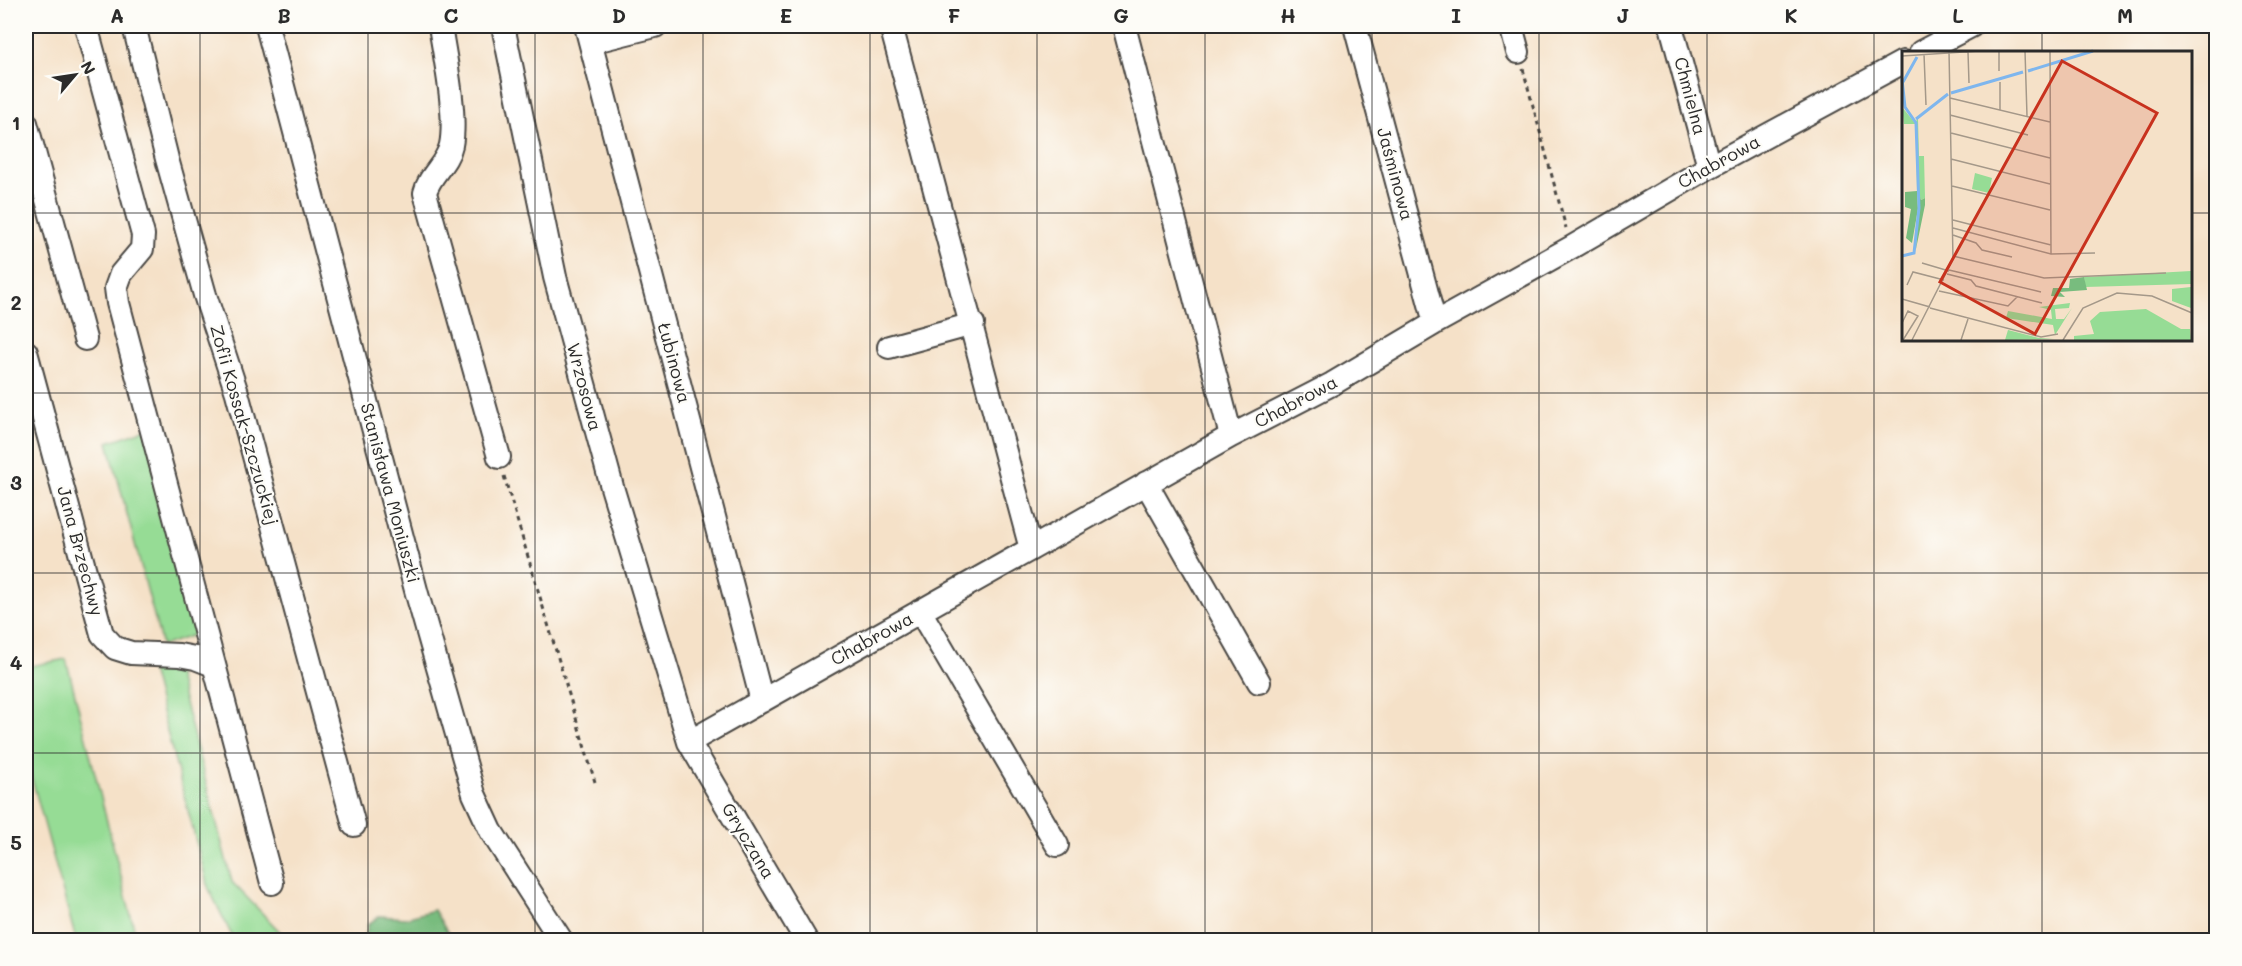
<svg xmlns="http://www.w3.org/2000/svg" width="2242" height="966" viewBox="0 0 2242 966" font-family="Mali,sans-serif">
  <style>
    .green { fill: #96dc95; stroke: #608460; stroke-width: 1.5 }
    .forest { fill: #78bc7e; stroke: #527454; stroke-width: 1.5 }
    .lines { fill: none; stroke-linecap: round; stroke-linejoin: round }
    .minor-casing { stroke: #494643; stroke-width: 26 }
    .path { stroke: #494643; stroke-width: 3; stroke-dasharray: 4.5 4.5; stroke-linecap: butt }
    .minor { stroke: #fff; stroke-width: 22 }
    .grid { fill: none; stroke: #2b2b2b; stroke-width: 1.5; stroke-opacity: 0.55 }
    .labels { text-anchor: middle; stroke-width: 4.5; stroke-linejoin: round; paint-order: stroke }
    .street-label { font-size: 18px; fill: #2b2b2b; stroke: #fdfcf7 }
    .inset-river { fill: none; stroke: #7eb6ee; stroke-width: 3 }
    .inset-road { fill: none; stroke: #a49889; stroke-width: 1.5 }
    .view { fill: #c8321e; fill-opacity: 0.15; stroke: #c8321e; stroke-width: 3 }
    .inset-edge { fill: none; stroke: #2b2b2b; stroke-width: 3 }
    .neatline { fill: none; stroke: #2b2b2b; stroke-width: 2 }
    .grid-label { font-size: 20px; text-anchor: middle; font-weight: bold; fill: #2b2b2b }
  </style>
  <rect width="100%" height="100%" fill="#fdfcf7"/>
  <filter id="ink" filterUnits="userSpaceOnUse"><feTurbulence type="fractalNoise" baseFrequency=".0167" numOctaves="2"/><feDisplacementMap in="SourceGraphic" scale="12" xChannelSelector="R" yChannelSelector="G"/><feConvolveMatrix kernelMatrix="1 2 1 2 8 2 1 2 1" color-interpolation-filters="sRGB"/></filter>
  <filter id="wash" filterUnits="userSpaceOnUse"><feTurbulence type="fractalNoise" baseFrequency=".008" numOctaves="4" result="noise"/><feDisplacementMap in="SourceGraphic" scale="24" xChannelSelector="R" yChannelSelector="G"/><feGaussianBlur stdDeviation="1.35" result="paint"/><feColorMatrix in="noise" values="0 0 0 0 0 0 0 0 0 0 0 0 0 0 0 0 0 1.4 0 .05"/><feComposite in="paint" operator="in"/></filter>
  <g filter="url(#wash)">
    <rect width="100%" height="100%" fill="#f5e1c8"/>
    <path class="green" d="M146,429L202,632L162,646L108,442Z
      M66,659L137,940H76L26,757V667Z
      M175,665L232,882L288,940H234L208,887L151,670Z"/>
    <path class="forest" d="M434,910L452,940H365L368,924L380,916L406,918Z"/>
  </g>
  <g filter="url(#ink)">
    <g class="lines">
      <g class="minor-casing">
        <path id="minor" d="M86,26L143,235L142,249L121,274L116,288L118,303L272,883
          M134,26L167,159L205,295L237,393L354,825
          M267,26L417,594L474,794L491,831L561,940
          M440,26C445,57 457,115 451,145C447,164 429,175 425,193L499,457
          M503,26L555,277L612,487L689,742L806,940
          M586,26L762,701
          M891,26L1031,549
          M1124,26L1231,436
          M1355,26L1435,323
          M1511,26L1518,52
          M1671,26L1709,167
          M591,42L655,26
          M1921,52L1971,26
          M26,123L85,339
          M889,347L973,324
          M26,352L102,634L115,648L131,653L179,655L195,658L213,665
          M1146,483L1259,682
          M920,611L1057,845
          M689,742L1231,436L1332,384L1435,323L1572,247L1709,167L1903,62"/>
      </g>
      <path class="path" d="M1523,69L1566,228
        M504,476L595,782"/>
      <use href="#minor" class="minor"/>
    </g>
  </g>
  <path class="grid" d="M200,26V940M368,26V940M535,26V940M703,26V940M870,26V940M1037,26V940M1205,26V940M1372,26V940M1539,26V940M1707,26V940M1874,26V940M2042,26V52M26,213H1903M2190,213H2216M2042,339V940M26,393H2216M26,573H2216M26,753H2216"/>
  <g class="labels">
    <g class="street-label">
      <text transform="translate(1690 96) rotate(75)" y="6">Chmielna</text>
      <text transform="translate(1719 162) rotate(-29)" y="6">Chabrowa</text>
      <text transform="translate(1395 174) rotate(75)" y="6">Jaśminowa</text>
      <text transform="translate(674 363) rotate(75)" y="6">Łubinowa</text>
      <text transform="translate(584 387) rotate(75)" y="6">Wrzosowa</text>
      <text transform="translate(1296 402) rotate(-28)" y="6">Chabrowa</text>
      <text transform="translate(244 425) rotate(74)" y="6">Zofii Kossak-Szczuckiej</text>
      <text transform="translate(390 493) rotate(75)" y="6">Stanisława Moniuszki</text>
      <text transform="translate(80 551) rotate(75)" y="6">Jana Brzechwy</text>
      <text transform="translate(872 639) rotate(-29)" y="6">Chabrowa</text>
      <text transform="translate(748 841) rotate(59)" y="6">Gryczana</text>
    </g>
  </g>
  <g transform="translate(1902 51)">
    <rect width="290" height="290" fill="#f5e1c8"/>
    <path d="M0,56L13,72L16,67L17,105H22L23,147L19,149L15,140L14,73H2ZM73,122L90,127L87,142L70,138ZM289,220V233L183,236L182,226ZM289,236V257L270,250V238ZM113,250L137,256L168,252L167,257L153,258L154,268H162L170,257L153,284L151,274L104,267L106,260L150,268L149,259ZM244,258L279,278H288L289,289H172V285L192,283L188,270L198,261ZM106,279L137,287L152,288L103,289Z" fill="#96dc95"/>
    <path d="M15,140L16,158L10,192L4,187L9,158L3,156V141ZM17,144L19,149L23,147V154L14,198ZM182,226L185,239L158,241L163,246L149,245L151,237H167L168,228Z" fill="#78bc7e"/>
    <path class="inset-river" d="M126,20L191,0M0,28L3,56L14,72L17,157L12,202L0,205M1,31L15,6M49,42L121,21M14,68L46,43"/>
    <path class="inset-road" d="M97,0V20M123,0L125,65M148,0L149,203M66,1L67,32M22,3L24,54M0,5L77,0M98,31V59M48,47L148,71M48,64L126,84M49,82L148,107M49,108L148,133M50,135L148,159M51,169L149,194M51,177L149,203L193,202M51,184L74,192L80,199L110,206M51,205L142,227L264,222M20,212L47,220M47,219L139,241M45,223L69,229L74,235L140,252M5,234L11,221L42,229M37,240L106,255L115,246M0,248L28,256M28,257L139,286L156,283M0,272L6,260L16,265L1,289M10,289L51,208L47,0M59,289L66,268M161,289L181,257L215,242L250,245L290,262"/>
    <path class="view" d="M160,10L255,62L133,283L38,231Z"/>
    <rect width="290" height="290" class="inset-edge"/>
  </g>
  <rect width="2242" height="966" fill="none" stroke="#fdfcf7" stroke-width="66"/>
  <g transform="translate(75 75) rotate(61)" stroke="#fdfcf7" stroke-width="4.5" paint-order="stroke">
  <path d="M0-4.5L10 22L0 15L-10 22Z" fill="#2b2b2b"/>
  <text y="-9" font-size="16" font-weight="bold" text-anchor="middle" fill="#2b2b2b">N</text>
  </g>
  <rect x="33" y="33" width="2176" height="900" class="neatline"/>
  <g class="grid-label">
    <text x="117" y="23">A</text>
    <text x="284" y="23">B</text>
    <text x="451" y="23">C</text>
    <text x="619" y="23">D</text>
    <text x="786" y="23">E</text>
    <text x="954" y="23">F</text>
    <text x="1121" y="23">G</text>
    <text x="1288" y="23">H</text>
    <text x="1456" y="23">I</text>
    <text x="1623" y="23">J</text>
    <text x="1791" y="23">K</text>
    <text x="1958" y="23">L</text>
    <text x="2125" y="23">M</text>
    <text x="16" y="130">1</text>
    <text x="16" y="310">2</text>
    <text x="16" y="490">3</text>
    <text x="16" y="670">4</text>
    <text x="16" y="850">5</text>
  </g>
</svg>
